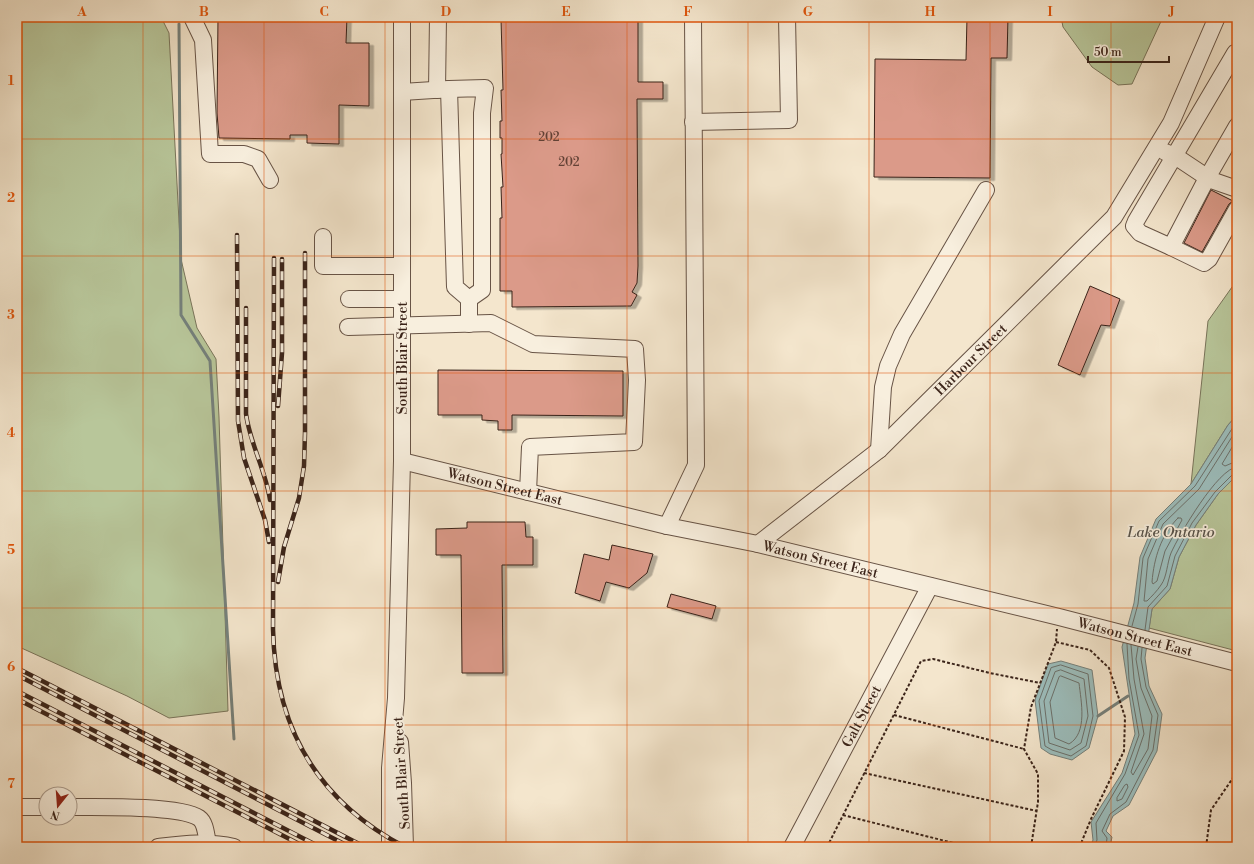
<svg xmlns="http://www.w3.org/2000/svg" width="1254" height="864" viewBox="0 0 1254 864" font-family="'Libre Bodoni',serif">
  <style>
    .green { fill: #b8c69a; stroke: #79745a }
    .water { fill: #9cbebd; stroke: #75807b }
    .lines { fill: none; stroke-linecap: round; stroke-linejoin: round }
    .shore { stroke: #6b706b; stroke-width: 1 }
    .stream { stroke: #75807b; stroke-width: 3 }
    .building { fill: #db9a89; stroke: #3a2319; filter: url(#shadow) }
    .minor-casing { stroke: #685446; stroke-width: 18 }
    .path { stroke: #3a2319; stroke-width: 2; stroke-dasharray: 3 2; stroke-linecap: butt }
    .minor { stroke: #f8efde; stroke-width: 16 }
    .rail-casing { stroke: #3a2319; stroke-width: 4.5 }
    .rail { stroke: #f8efde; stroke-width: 3; stroke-dasharray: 9; stroke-linecap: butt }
    .grid { fill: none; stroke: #df560d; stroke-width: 1; stroke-opacity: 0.55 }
    .labels { text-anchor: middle; stroke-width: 3.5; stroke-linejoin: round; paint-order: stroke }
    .number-label { font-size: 12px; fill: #624135 }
    .street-label { font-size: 14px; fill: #3a2319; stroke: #f8efde }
    .water-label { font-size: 15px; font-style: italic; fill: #57524a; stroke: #f8efde }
    .neatline { fill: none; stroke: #df560d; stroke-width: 1.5 }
    .grid-label { font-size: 13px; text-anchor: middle; font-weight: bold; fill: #df560d }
  </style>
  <defs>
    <filter id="shadow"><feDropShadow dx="4.5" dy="2.5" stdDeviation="0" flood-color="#0004"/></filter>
  </defs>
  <rect width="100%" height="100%" fill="#f4e6cd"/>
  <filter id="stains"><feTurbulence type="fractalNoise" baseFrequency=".005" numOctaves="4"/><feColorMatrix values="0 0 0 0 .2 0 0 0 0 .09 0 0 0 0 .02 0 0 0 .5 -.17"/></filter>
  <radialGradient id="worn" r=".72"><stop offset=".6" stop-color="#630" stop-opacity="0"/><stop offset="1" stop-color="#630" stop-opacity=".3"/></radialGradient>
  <path class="green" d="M17,17H161L169,33L181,259L197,328L216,359L219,417L228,711L169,718L127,696L17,646Z
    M1061,17H1163L1132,84L1118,85L1092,67L1063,27Z
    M1237,280V415L1228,425L1191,484L1208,321Z
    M1237,475V651L1149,628L1152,609L1170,589L1179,557L1196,525L1218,494Z"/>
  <path class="water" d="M1237,415V475L1218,494L1196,525L1179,557L1170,589L1152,609L1145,658L1149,686L1162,714L1157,751L1129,805L1113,816L1106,831L1112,837L1110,847H1090L1093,840L1091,822L1122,773L1135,734L1122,647L1134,603L1140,557L1156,519L1191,484L1228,425Z
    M1061,661L1092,670L1098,716L1089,748L1072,760L1050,754L1041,748L1035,700L1048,664Z"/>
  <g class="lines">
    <path class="shore" d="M1237,429L1199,489L1163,524L1148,559L1144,601H1147C1152,596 1157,591 1161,585C1167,577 1167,563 1171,553C1179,535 1218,468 1237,467
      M1237,439L1222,464L1225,466L1237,461
      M1178,518H1181L1182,520L1165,551L1157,581L1153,584L1152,582C1154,558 1161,535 1178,518Z
      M1132,626L1138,604L1143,558L1159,521L1195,486L1237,421
      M1145,630L1148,607L1167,586L1175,556L1192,523L1215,492L1233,474L1237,472
      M1131,645L1134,679L1144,734L1131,772L1133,775L1148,749L1152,716L1141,688L1136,659L1138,647
      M1061,665L1088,674L1093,716L1086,746L1071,756L1052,750L1045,746L1039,701L1051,668Z
      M1061,670L1084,679L1088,716L1081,743L1070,750L1049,743L1044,701L1055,672Z
      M1061,676L1079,683C1081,701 1088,733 1069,744L1055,738L1050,702L1059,677Z
      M1125,785L1127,784L1128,787L1122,799L1117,801V798Z
      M1094,847L1097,840L1096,823L1125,774L1139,735L1129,679L1127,644
      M1106,847L1107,838L1102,831L1110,814L1126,802L1153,750L1158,715L1146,687L1141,659L1142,648"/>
    <path class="stream" d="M179,24L181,315L210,361L234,739
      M1098,716L1128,696"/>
  </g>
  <path class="building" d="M218,17H347L346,43H369V106L339,105V144L307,143V135H290V139L219,138L217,113Z
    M504,17H638V82H663V99H637L638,266L637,283L632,292L637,295L631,306L512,307V291H500V218H502L501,187H503L501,154H502V138H500V121H502L501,90H503L501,19H504Z
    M967,17H1008L1007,58H991L990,178L874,177L875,59L966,60Z
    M1211,190L1233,201L1229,204L1202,252L1184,243Z
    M1090,286L1120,299L1110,326L1101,325L1080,375L1058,365Z
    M438,370L623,371V416L512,415V430H498V421L482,420V415H438Z
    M467,522H525L526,537H533V565H502L503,673H462L461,555H436V529L467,528Z
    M612,545L653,554L647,573L629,588L606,582L600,601L575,593L584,554L609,560Z
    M671,594L716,606L712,619L667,607Z"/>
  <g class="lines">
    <g class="minor-casing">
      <g id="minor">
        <path d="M192,17L203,40L210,154H244L258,159L270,180"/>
        <path d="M449,89L485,88L482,113V290L469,299"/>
        <path d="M437,90L438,17"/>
        <path d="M402,92L449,89L455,287L469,299V324"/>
        <path d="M693,122L789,120L787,17"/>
        <path d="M1237,126L1207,178L1171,247L1204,263L1209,259L1237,209"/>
        <path d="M1165,152L1175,156L1211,180L1237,189"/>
        <path d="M323,237V266H402"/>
        <path d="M1171,247L1140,233L1134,226L1136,221L1235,53L1237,54"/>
        <path d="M349,299H402"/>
        <path d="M348,327L491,323L533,344L635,349L637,380L634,442L530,447L528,492"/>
        <path d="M879,450L883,387L888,366L902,334L986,190"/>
        <path id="s1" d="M402,461L667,526L758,544L1059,617L1237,663"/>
        <path d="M667,526L696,465L693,17"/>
        <path id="s2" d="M758,544L879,450L1114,217L1171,123L1217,17"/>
        <path d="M400,742L403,783L405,847"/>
        <path d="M17,807H46"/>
        <path d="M70,807C96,807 180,805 199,818C206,823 206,836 208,843"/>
        <path d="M158,847C184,844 208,841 234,847"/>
        <path d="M390,847V768L396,698L402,461V17"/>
        <path id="s3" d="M792,847L930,586"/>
      </g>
    </g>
    <path class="path" d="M1056,642L1090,650L1109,668L1125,717L1124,751L1091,819L1082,841V847
      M894,715L1024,749
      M864,773L1037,811
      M843,815L969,847
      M827,847L921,661L933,659L990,673L1040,683
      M1031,847L1038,802V774L1024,749L1031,707L1056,642L1057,629
      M1206,847L1211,810L1237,772"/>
    <use href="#minor" class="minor"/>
    <g class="rail-casing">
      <path id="rail" d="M237,235L238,421L244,458L265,520L269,542
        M274,258L273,629C275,728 317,801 405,847
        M246,308V414C250,444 266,471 270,500
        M278,406L282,353V259
        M278,582L284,547L299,498L304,466L305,433V253
        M17,668L365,847
        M17,675L350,847
        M17,691L320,847
        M17,699L305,847"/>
    </g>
    <use href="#rail" class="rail"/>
  </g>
  <path class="grid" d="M143,17V847M264,17V847M385,17V847M506,17V847M627,17V847M748,17V847M869,17V847M990,17V847M1111,17V847M17,139H1237M17,256H1237M17,373H1237M17,491H1237M17,608H1237M17,725H1237"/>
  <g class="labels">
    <g class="number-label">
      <text x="549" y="141">202</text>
      <text x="569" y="166">202</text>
    </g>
    <g class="street-label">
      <text transform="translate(402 358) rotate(-90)" y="5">South Blair Street</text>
      <text dy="5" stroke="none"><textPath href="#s2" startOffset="282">Harbour Street</textPath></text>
      <text dy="5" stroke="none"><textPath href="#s1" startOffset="106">Watson Street East</textPath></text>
      <text dy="5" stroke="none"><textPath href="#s1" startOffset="430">Watson Street East</textPath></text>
      <text dy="5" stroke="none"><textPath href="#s1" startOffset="754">Watson Street East</textPath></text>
      <text dy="5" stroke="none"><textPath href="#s3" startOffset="148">Galt Street</textPath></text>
      <text transform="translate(401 773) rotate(-94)" y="5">South Blair Street</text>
    </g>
    <g class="water-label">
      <text x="1171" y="537">Lake Ontario</text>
    </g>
  </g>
  <rect width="1254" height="864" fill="none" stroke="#f4e6cd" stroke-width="44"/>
  <g transform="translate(58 806) rotate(197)"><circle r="19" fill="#f8efde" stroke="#ac9d8f"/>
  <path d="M0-3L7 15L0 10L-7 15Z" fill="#8f2418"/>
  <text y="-6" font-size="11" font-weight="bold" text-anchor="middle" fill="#3a2319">N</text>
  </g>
  <path d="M1088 56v6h81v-6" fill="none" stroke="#3a2319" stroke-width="2"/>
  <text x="1094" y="56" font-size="12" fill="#3a2319" stroke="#f8efde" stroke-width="3" paint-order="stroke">50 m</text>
  <rect x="22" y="22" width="1210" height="820" class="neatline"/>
  <g class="grid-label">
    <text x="82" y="16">A</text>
    <text x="204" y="16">B</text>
    <text x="324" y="16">C</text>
    <text x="446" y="16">D</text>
    <text x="566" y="16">E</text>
    <text x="688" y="16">F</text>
    <text x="808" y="16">G</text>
    <text x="930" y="16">H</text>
    <text x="1050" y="16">I</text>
    <text x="1172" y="16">J</text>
    <text x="11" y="85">1</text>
    <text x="11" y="202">2</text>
    <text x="11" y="319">3</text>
    <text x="11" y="437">4</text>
    <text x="11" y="554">5</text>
    <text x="11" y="671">6</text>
    <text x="11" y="788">7</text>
  </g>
  <rect width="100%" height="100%" filter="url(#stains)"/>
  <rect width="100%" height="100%" fill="url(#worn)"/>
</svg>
